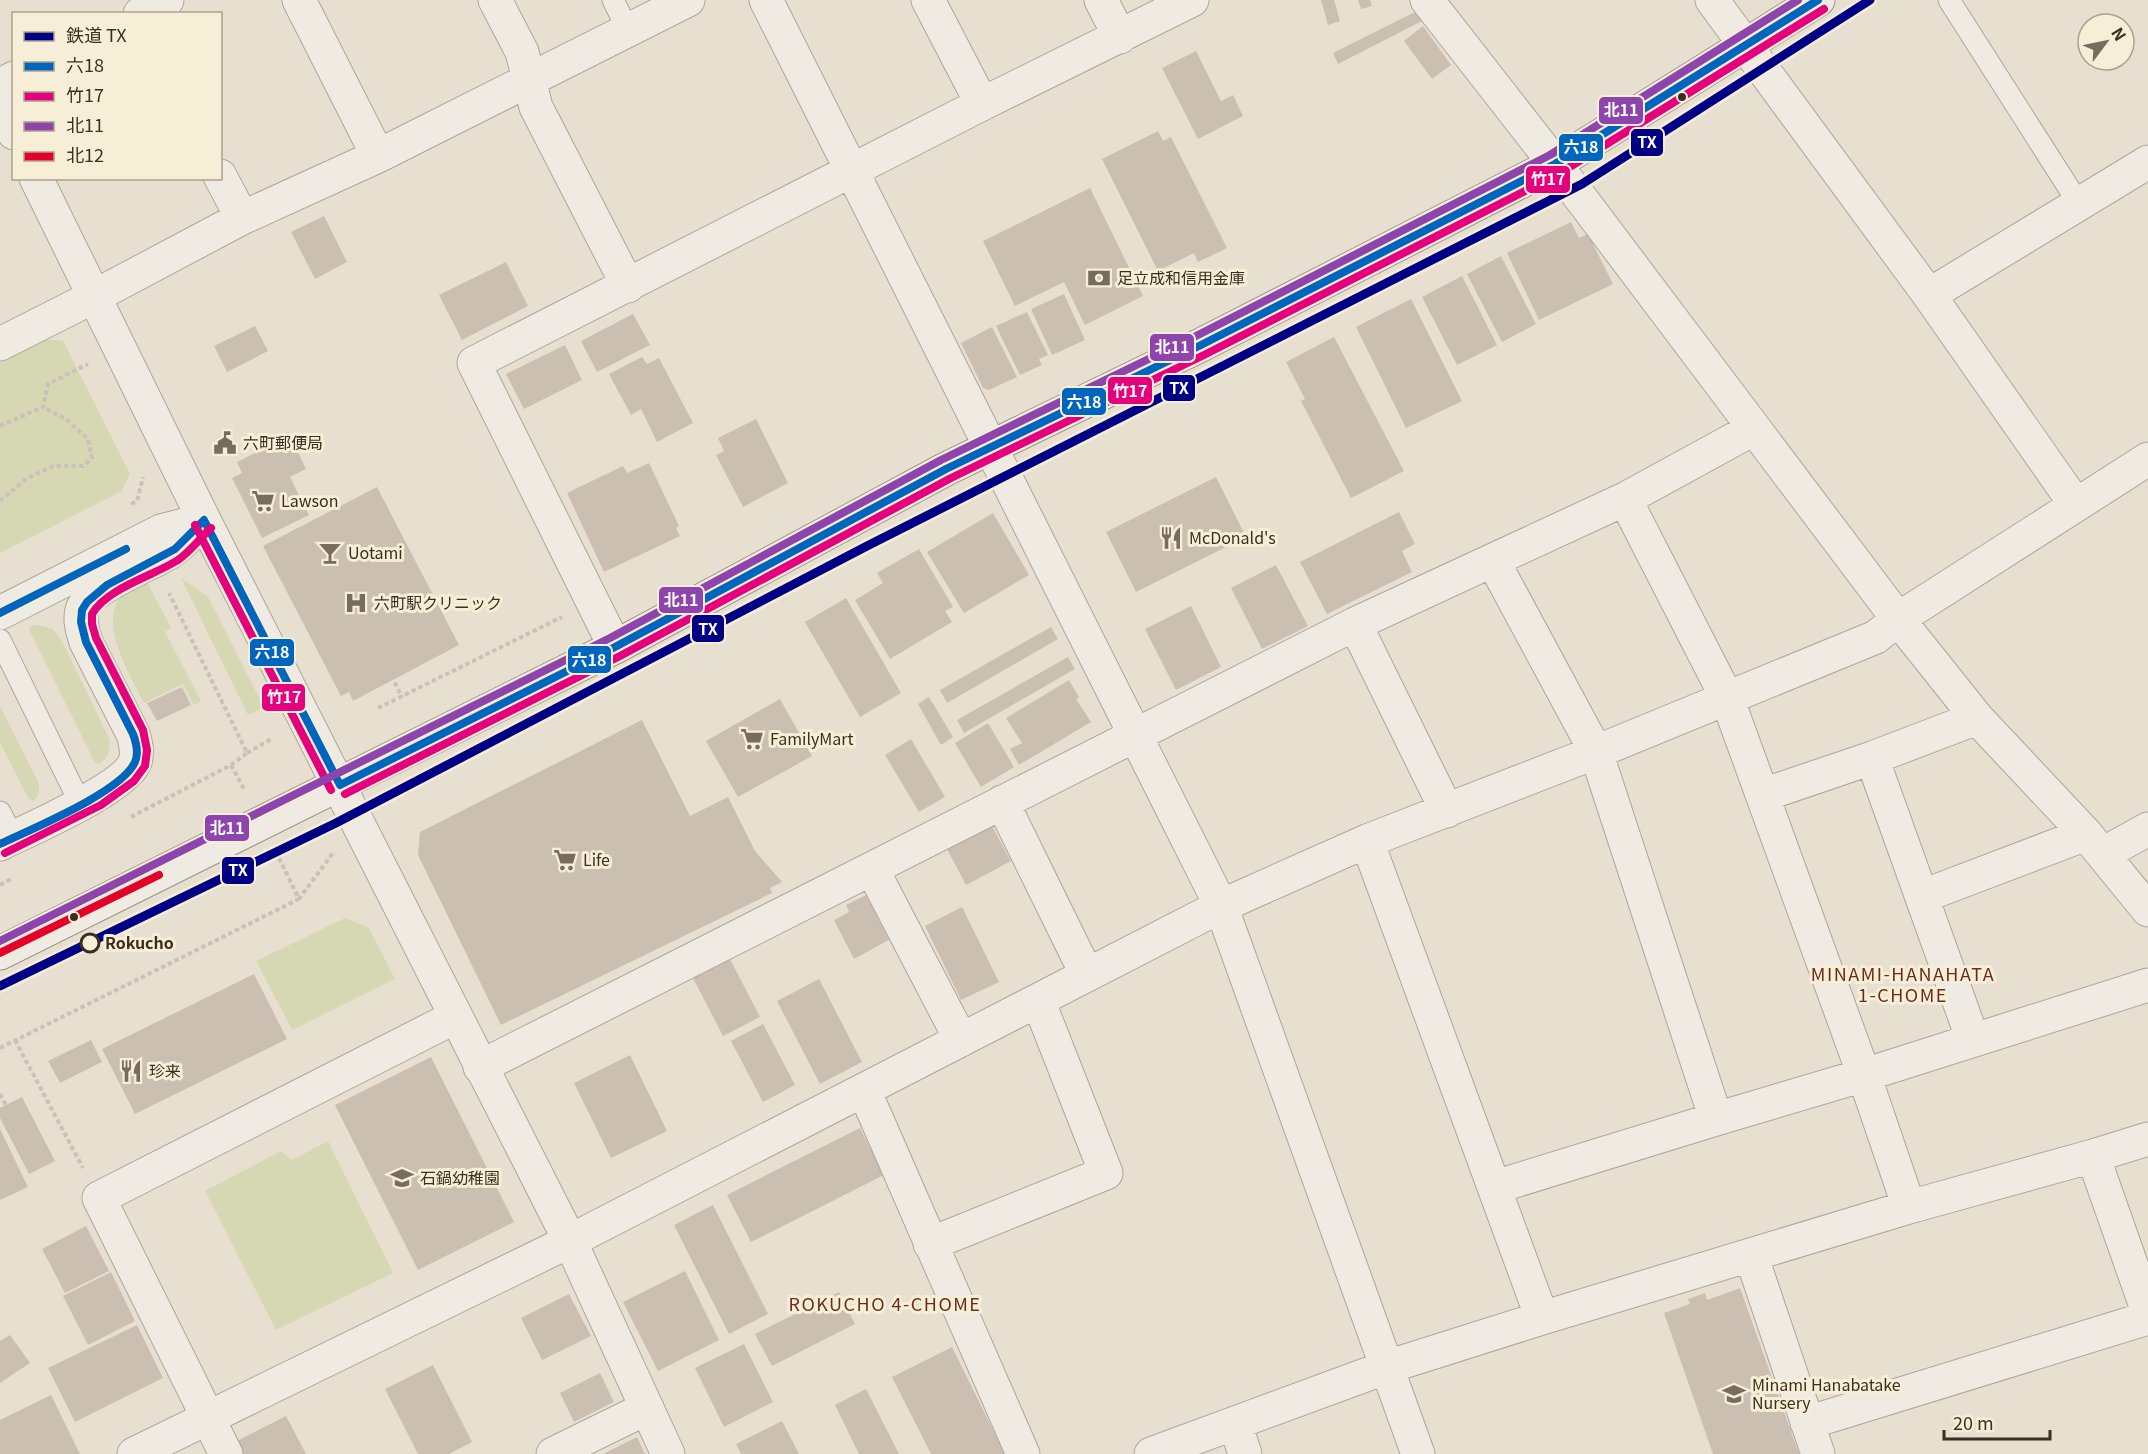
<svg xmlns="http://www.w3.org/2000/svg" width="2148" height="1454" viewBox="0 0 2148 1454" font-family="Georgia,'Noto Sans JP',serif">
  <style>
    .green { fill: #d6d7b3 }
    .building { fill: #cbbfb2 }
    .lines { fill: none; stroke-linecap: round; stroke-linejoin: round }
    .service-casing { stroke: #ada599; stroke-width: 23 }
    .minor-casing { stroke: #ada599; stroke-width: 35 }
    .tertiary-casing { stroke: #ada599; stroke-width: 35 }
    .secondary-casing { stroke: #9c958a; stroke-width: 35 }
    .path { stroke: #c8c2b9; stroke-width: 4; stroke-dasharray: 4.5 3; stroke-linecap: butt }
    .service { stroke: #efebe3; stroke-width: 21 }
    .minor { stroke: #efebe3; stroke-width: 33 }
    .tertiary { stroke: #efebe3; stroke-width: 33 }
    .secondary { stroke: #efebe3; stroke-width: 33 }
    .bus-1-casing { stroke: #f7eed8; stroke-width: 12 }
    .bus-2-casing { stroke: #f7eed8; stroke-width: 12 }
    .bus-3-casing { stroke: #f7eed8; stroke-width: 12 }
    .bus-4-casing { stroke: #f7eed8; stroke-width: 12 }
    .bus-1 { stroke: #0065bd; stroke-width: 8 }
    .bus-2 { stroke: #e5007d; stroke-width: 8 }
    .bus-3 { stroke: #8e44ad; stroke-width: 8 }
    .bus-4 { stroke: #e4002b; stroke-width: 8 }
    .rail-1-casing { stroke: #f7eed8; stroke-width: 14 }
    .rail-1 { stroke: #000084; stroke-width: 9 }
    .bus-dot { fill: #3d2e20; stroke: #f7eed8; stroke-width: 2 }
    .stop-dot { fill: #f7eed8; stroke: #3d2e20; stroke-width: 3 }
    .labels { text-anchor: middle; stroke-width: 6; stroke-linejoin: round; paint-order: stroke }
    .poi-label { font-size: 16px; fill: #3d2e20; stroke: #f7eed8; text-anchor: start }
    .stop-label { font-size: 16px; font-weight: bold; fill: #3d2e20; stroke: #f7eed8; text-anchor: start }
    .neighbourhood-label { font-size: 18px; letter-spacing: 1.5px; fill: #6b2e1e; stroke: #f7eed8 }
    .line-badge { stroke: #f7eed8; stroke-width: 2 }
    .badge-label { font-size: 16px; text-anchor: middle; font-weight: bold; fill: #fff }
  </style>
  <rect width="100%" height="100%" fill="#e7e0d1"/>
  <path class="green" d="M45,339L63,341L130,474L122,491L0,553V363Z
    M181,578L208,597L264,707L248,715Z
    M147,582L171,628L165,632L201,701L194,705L183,684L144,703C131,677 93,616 126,592C132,588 140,585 147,582Z
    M38,625L53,629L62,641L108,736C112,747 109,758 99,764L95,763L29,630L31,626Z
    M0,706L38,781C40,789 40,798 32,801L27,796L0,743Z
    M345,918L369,928L395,979L292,1030L256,961Z
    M328,1141L393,1273L276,1330L205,1191L281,1151L292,1160Z"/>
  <path class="building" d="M1321,0H1334L1340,21L1328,25Z
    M1358,0H1370L1372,6L1361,9Z
    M1417,11L1422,21L1338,64L1333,53Z
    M1423,26L1451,65L1432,79L1404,41Z
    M1196,51L1221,101L1233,95L1243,116L1198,139L1162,68Z
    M1158,131L1163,141L1171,137L1227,248L1198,262L1194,253L1158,271L1102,159Z
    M1090,188L1143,296L1085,325L1064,282L1015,306L983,241Z
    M324,216L347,262L315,279L291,232Z
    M1571,222L1579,238L1588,234L1613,284L1539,320L1507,253Z
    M1501,256L1536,324L1502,342L1467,274Z
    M506,262L528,306L462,340L439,295Z
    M1462,276L1497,345L1457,365L1422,297Z
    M1064,294L1085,340L1052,355L1031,309Z
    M1411,299L1462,401L1406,428L1356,327Z
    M1027,312L1048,355L1039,359L1042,365L1020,375L996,326Z
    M633,314L650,345L597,372L581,341Z
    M255,326L268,351L227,372L214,346Z
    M992,327L1017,377L989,390L983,388L961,343Z
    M1334,337L1404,471L1351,498L1301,401L1305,399L1286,362Z
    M565,345L582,380L524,409L506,374Z
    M642,357L647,364L659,358L693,423L657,442L641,409L631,415L609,374Z
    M756,419L788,483L743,507L716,455L724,451L718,438Z
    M277,442L280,449L293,442L306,469L290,477L309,515L262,538L232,478L242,473L237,462Z
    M649,463L679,526L676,528L680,536L604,572L567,493L623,466L627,473Z
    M1216,477L1246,537L1136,592L1106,532Z
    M377,487L459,645L353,701L349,692L341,696L263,546Z
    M1399,512L1415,544L1402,551L1412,572L1327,614L1300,562Z
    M993,513L1029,575L964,613L927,552Z
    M919,549L953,607L945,611L952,622L890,659L855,600L883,583L877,573Z
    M1276,565L1308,626L1262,649L1231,588Z
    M846,598L901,693L860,717L805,622Z
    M1191,606L1221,667L1176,690L1145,629Z
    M1051,627L1058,639L947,703L940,690Z
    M1068,657L1075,669L964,733L957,720Z
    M1069,680L1079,697L1076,699L1091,722L1019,765L1010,749L1022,743L1006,718Z
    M182,687L191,705L157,721L147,703Z
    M929,697L953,737L941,745L918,704Z
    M780,699L812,756L738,797L706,741Z
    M642,720L690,816L728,797L755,851L782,882L770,888L772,893L501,1025L418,855L420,832Z
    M988,723L1014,767L981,787L955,743Z
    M911,739L945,797L919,812L885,755Z
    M992,826L1011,861L966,885L947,849Z
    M866,895L889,940L854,959L834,920L849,912L846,905Z
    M962,907L999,982L961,1000L925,926Z
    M730,959L760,1017L723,1036L693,978Z
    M254,974L287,1039L135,1114L102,1049Z
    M819,979L862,1062L820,1084L777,1001Z
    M763,1024L795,1085L763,1102L731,1041Z
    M91,1040L102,1062L60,1083L48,1061Z
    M630,1055L667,1131L611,1158L574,1083Z
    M431,1057L514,1222L418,1270L335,1105Z
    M22,1097L55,1161L29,1174L0,1118V1108Z
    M860,1128L884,1175L751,1242L727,1195Z
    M0,1129L28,1187L0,1200Z
    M713,1205L768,1314L729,1334L674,1225Z
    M86,1226L109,1271L65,1293L42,1249Z
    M685,1271L719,1340L658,1371L623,1302Z
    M111,1272L135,1321L88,1345L63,1296Z
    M1740,1288L1799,1454H1713L1664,1313L1690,1304L1688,1299L1705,1293L1707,1300Z
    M839,1292L855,1324L772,1366L755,1334Z
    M569,1294L591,1336L542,1360L521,1318Z
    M137,1325L163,1378L75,1422L48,1368Z
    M10,1335L30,1363L0,1383V1341Z
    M744,1344L773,1402L724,1427L695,1368Z
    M952,1347L1005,1454H931L892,1377Z
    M433,1365L472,1442L449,1454H418L385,1389Z
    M600,1373L614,1402L574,1422L560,1393Z
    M866,1389L899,1454H859L835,1405Z
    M51,1395L80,1454H0V1420Z
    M286,1416L306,1454H243L237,1441Z
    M782,1421L799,1454H741L736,1444Z
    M637,1437L645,1454H603Z"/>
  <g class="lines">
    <g class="service-casing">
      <path id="service" d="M613,0L628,30
        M1949,0L2079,204
        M0,640L80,803
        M0,812L13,838"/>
    </g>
    <g class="minor-casing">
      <path id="minor" d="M299,0L378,156
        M495,0L522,52L536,107L628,286
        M766,0L1221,906L1418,1454
        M928,0L982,104
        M1101,0L1120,37
        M1427,0L1555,164L1898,619L1977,718L2086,834L2148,910
        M1712,0L1929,295L2076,505
        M140,14L167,0
        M0,85L14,78
        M220,176L242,218
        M1929,295L2148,162
        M0,344L95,296L242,218L378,156L688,0
        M1625,499L1727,698L1864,1075L1909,1207
        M1493,561L1596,752L1716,1119L1495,1187
        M1355,624L1447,811
        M615,647L474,363L982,104L1192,0
        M1872,758L1973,1040
        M1763,795L1872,758L1977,718
        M1002,802L1087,975
        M1367,841L1542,1318
        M2103,854L2148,829
        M872,869L961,1040
        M1923,896L2086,834
        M480,1067L1355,624L1625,499L1753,429
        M864,1090L1023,1454
        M1716,1119L1864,1075L2148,985
        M2093,1156L2148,1312
        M570,1241L1221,906L1367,841L1596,752L1876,637L1898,619L2148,459
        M930,1244L1106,1173L1038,1000
        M1751,1255L1818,1454
        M1235,1423L1245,1454
        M1807,1423L2148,1318
        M226,1454L99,1198L455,1017
        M553,1454L647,1408
        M1151,1454L1387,1367L1542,1318L1909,1207L2093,1156L2148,1139"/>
    </g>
    <g class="tertiary-casing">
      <path id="tertiary" d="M0,107L14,133
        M36,178L204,520L570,1241L668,1454
        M0,613L161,531L188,524
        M0,844C28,830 124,789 135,762C138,752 136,743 133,734L86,642C83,632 79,621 82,610C88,588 150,565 170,552C183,544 193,530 204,520
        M134,1454L570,1241"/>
    </g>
    <g class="secondary-casing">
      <path id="secondary" d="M0,953L615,647L946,469L1201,345L1555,164L1818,0"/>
    </g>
    <path class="path" d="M0,426L43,407L48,384L88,364
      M0,501L26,479L53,466H83L92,458L88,439L67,420L43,407
      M131,504L137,501L143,477
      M388,669L402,697
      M378,708L562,617
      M247,753L273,738
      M231,765L245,791
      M131,817L231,765L247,753L169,593
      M279,858L299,899L333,853
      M0,885L13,878
      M15,1040L83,1168
      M0,1048L299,899
      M0,1094L15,1122"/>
    <use href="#service" class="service"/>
    <use href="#minor" class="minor"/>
    <use href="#tertiary" class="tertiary"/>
    <use href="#secondary" class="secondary"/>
    <g class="bus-1-casing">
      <path id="bus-1" d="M204,520L340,785
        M0,613L126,549
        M340,785L615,647L946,469L1201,345L1555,164L1818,0
        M0,844C31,829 122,792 135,762C139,753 136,742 133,734L86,642L81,622L82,610L87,602L107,585L175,549L204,520"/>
    </g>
    <g class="bus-2-casing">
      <path id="bus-2" d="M195,525L331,790
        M345,794L620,656L951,478L1206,354L1560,173L1824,9
        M5,853L101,805L134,781L145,766L147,750L143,730L96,638L92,624V614C107,588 153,576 178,560C191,551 200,538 211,528"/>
    </g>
    <g class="bus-3-casing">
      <path id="bus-3" d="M0,941L610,638L941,460L1196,336L1550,155L1798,0"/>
    </g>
    <g class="bus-4-casing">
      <path id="bus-4" d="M0,953L159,875"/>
    </g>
    <use href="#bus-1" class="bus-1"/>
    <use href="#bus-2" class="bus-2"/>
    <use href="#bus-3" class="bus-3"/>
    <use href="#bus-4" class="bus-4"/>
    <g class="rail-1-casing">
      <path id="rail-1" d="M0,986L336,823L867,546L1582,184L1870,0"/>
    </g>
    <use href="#rail-1" class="rail-1"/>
  </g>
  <defs>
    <g id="bank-bare" transform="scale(1.8)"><path d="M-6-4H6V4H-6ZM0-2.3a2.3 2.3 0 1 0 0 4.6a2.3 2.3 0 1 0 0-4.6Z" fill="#786c5e" stroke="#f7eed8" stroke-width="2.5" paint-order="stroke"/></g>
    <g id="civic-bare" transform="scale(1.8)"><path d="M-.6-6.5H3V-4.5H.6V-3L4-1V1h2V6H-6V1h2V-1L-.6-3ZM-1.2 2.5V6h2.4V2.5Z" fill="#786c5e" stroke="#f7eed8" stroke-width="2.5" paint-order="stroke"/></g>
    <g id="supermarket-bare" transform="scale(1.8)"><path d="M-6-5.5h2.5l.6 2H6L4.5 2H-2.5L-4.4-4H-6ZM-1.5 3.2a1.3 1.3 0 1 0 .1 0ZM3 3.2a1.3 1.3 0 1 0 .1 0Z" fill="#786c5e" stroke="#f7eed8" stroke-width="2.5" paint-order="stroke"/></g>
    <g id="restaurant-bare" transform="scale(1.8)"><path d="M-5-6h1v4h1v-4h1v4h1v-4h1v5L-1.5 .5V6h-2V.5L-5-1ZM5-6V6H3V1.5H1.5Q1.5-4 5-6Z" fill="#786c5e" stroke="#f7eed8" stroke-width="2.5" paint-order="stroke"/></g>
    <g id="bar-bare" transform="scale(1.8)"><path d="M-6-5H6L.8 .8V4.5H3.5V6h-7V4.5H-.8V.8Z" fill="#786c5e" stroke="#f7eed8" stroke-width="2.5" paint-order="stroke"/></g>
    <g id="hospital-bare" transform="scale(1.8)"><path d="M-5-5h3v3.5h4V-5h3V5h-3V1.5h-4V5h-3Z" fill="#786c5e" stroke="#f7eed8" stroke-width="2.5" paint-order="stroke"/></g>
    <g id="school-bare" transform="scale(1.8)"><path d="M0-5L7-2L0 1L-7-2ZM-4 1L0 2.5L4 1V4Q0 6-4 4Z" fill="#786c5e" stroke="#f7eed8" stroke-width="2.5" paint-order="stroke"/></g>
  </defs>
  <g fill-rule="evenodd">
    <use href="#bank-bare" x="1099" y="278"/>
    <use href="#civic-bare" x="225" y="443"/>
    <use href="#supermarket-bare" x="263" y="501"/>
    <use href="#restaurant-bare" x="1171" y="538"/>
    <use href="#bar-bare" x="330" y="553"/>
    <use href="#hospital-bare" x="356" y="603"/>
    <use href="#supermarket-bare" x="752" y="739"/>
    <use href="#supermarket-bare" x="565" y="860"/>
    <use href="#restaurant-bare" x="131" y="1071"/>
    <use href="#school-bare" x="402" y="1178"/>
    <use href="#school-bare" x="1734" y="1394"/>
  </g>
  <g class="bus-dot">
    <circle cx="1682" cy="97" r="5"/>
    <circle cx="74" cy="917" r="5"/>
  </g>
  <circle class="stop-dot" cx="90" cy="943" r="9"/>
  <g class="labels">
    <g class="poi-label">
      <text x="1117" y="284">足立成和信用金庫</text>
      <text x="243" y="449">六町郵便局</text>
      <text x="281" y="507">Lawson</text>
      <text x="1189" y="544">McDonald's</text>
      <text x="348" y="559">Uotami</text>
      <text x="374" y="609">六町駅クリニック</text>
      <text x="770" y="745">FamilyMart</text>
      <text x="583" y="866">Life</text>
      <text x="149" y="1077">珍来</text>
      <text x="420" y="1184">石鍋幼稚園</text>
      <text x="1752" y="1391">Minami Hanabatake<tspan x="1752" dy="18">Nursery</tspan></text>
    </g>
    <g class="stop-label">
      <text x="105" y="949">Rokucho</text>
    </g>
    <g class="neighbourhood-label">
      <text x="1903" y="981">MINAMI-HANAHATA<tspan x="1903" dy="21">1-CHOME</tspan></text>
      <text x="885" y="1311">ROKUCHO 4-CHOME</text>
    </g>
  </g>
  <g class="line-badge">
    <rect x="1598" y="96" width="46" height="29" rx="6" fill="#8e44ad"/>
    <rect x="1630" y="128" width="34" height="29" rx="6" fill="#000084"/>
    <rect x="1558" y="133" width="46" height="29" rx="6" fill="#0065bd"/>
    <rect x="1525" y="165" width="46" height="29" rx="6" fill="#e5007d"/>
    <rect x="1149" y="333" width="46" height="29" rx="6" fill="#8e44ad"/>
    <rect x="1162" y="374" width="34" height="28" rx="6" fill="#000084"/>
    <rect x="1107" y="376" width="46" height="29" rx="6" fill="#e5007d"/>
    <rect x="1061" y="387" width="46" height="29" rx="6" fill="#0065bd"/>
    <rect x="658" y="586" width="46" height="28" rx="6" fill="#8e44ad"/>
    <rect x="691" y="614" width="34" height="29" rx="6" fill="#000084"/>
    <rect x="249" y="638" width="46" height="29" rx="6" fill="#0065bd"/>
    <rect x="567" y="645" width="45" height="29" rx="6" fill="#0065bd"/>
    <rect x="261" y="683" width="45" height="29" rx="6" fill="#e5007d"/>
    <rect x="204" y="814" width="46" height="28" rx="6" fill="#8e44ad"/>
    <rect x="221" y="856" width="34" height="29" rx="6" fill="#000084"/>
  </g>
  <g class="badge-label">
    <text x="1621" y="116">北11</text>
    <text x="1647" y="148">TX</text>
    <text x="1581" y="153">六18</text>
    <text x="1548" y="185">竹17</text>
    <text x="1172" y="353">北11</text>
    <text x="1179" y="394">TX</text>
    <text x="1130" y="397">竹17</text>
    <text x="1084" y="408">六18</text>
    <text x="681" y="606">北11</text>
    <text x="708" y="635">TX</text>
    <text x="272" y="658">六18</text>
    <text x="589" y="666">六18</text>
    <text x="284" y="703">竹17</text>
    <text x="227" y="834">北11</text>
    <text x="238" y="876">TX</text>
  </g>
  <rect x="12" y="12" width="210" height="168" fill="#f7eed8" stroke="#ada18e" stroke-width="1.5"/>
  <rect x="24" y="32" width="30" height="9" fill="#000084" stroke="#ada18e" stroke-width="1.5"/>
  <text x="66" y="42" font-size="18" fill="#3d2e20">鉄道 TX</text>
  <rect x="24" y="62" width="30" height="9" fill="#0065bd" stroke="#ada18e" stroke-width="1.5"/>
  <text x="66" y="72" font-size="18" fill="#3d2e20">六18</text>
  <rect x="24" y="92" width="30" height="9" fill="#e5007d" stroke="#ada18e" stroke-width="1.5"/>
  <text x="66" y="102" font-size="18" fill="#3d2e20">竹17</text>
  <rect x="24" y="122" width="30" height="9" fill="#8e44ad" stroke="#ada18e" stroke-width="1.5"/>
  <text x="66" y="132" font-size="18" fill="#3d2e20">北11</text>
  <rect x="24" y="152" width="30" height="9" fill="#e4002b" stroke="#ada18e" stroke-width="1.5"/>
  <text x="66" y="162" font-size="18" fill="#3d2e20">北12</text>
  <g transform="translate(2106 42) rotate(58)"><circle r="28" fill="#f7eed8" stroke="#ada18e" stroke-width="1.5"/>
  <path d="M0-4.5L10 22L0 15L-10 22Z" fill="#786c5e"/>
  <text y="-9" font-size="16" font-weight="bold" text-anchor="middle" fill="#3d2e20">N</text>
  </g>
  <path d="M1944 1430v9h106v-9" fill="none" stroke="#3d2e20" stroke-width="3"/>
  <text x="1953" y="1430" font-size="18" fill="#3d2e20" stroke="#f7eed8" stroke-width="4.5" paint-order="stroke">20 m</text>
</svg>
